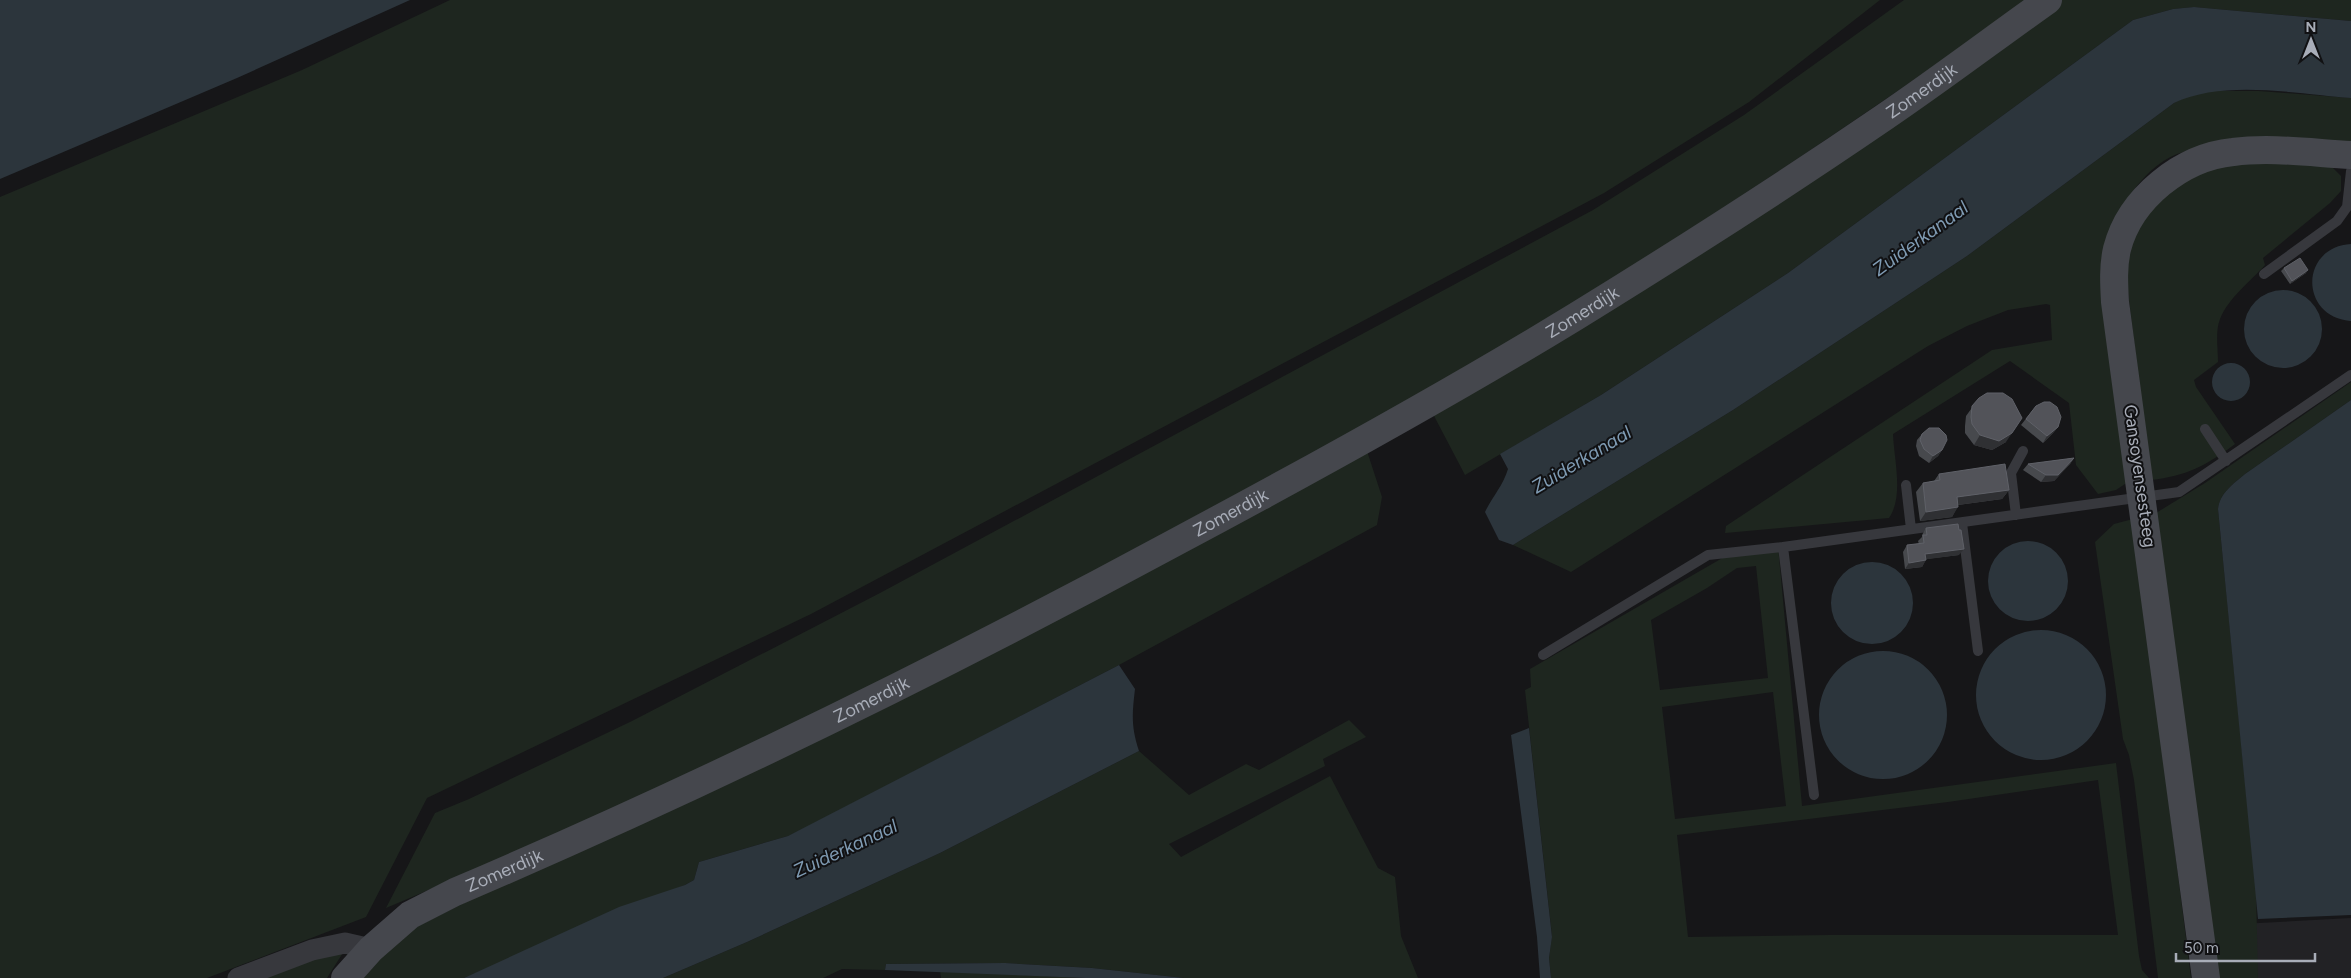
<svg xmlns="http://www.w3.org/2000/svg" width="2351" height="978" viewBox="0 0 2351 978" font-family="Figtree,sans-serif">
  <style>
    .built { fill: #222225 }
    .green { fill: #1e261f; fill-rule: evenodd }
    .water { fill: #2c353c }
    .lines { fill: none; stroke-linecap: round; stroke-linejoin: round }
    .lane { stroke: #37383d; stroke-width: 10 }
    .street { stroke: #37383d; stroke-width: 21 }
    .secondary { stroke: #45474d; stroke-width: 28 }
    .wall { fill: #47494d }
    .shaded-wall { fill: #2f3033 }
    .building { fill: #525359; stroke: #5f6168 }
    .labels { text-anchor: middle; stroke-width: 4; stroke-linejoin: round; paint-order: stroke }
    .street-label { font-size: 18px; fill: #a8adb8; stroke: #111113 }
    .water-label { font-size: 19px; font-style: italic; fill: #7f9bb3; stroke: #111113 }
  </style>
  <rect width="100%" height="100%" fill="#161618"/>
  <path class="built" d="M2351,918V978H2227L2221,925Z"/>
  <path class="green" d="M450,0H1880L1749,102L1604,193L811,614L427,798L366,917L207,978H0V197L302,70Z
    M1904,0H2028C1843,131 1654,257 1459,372C1375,421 1288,466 1202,513C937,658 665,791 386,908L435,813L469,799L632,721L880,593L1593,210L1744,115Z
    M2060,0H2351V21L2194,7L2173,9L2133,20L1788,273L1601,395L1465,475L1433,414Z
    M2213,91H2259L2351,98V144C2322,144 2293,145 2263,145C2234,146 2205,144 2177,154C2141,168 2112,217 2104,252L2128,482L2116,490L2098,494L2076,465L2069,403L2010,361L1893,434C1894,460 1904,496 1889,518L1725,533L1726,526L1992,350L2052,340L2050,305L2046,304L2008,310L1967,326L1928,346L1571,572L1513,545L1733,410L1967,256L2174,103L2190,95Z
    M2244,161H2326L2341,176V191L2330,203L2263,258L2265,265C2250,282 2229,297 2220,319C2215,332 2218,348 2218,362L2194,380L2196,387L2235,444C2206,466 2186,476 2151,480L2125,267L2128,244L2165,191L2190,175Z
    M2351,382V400L2245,474C2232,485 2220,493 2218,509L2256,891L2258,978H2217L2156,513L2205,483Z
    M1367,451L1382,497L1377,525L1119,665L807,827L788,836L699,862L694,880L685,885L464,978H354L394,938Z
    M2133,519L2191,978H2158L2134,780L2129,755L2123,739L2095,542L2114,524Z
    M1778,546L1802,806L2116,763L2139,956L2142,970L2149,978H1551L1549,958L1552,936L1525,690L1531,687L1530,669L1738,549ZM1756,566L1768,678L1660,690L1651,620L1707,588L1737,568ZM1773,692L1786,806L1675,819L1662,707ZM2098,780L2118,935H1830L1688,937L1677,835L1948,802Z
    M1349,720L1366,737L1323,759L1325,766L1169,844L1181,857L1330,776L1378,868L1395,877L1401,936L1418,978H1184L1092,968L1005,963L886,964L885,970L842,969L823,978H663L747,942L940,853L1139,751L1189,795L1246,764L1259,770Z
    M351,940L327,978H248Z
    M940,971L1085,978H941Z"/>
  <path class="water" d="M0,0H410L237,78L0,179Z
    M2194,7L2351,21V98C2297,94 2224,79 2174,103L1967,256L1733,410L1513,545L1499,540L1485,512C1492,497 1503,486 1508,469L1500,454L1601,395L1788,273L2133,20L2173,9Z
    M2351,244V321H2350C2299,316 2300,247 2351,244Z
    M2244 329a39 39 0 1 1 78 0a39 39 0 1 1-78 0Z
    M2212 382a19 19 0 1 1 38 0a19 19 0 1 1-38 0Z
    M2351,400V915L2258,919L2218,509C2220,493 2232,485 2245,474Z
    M1988 581a40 40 0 1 1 80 0a40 40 0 1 1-80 0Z
    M1831 603a41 41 0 1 1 82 0a41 41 0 1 1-82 0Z
    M1976 695a65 65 0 1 1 130 0a65 65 0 1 1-130 0Z
    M1819 715a64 64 0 1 1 128 0a64 64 0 1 1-128 0Z
    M1119,665L1135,689C1132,714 1131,727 1139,751L940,853L747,942L663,978H464L619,907L685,885L694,880L699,862L788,836Z
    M1529,728L1552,937L1549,958L1551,978H1540L1537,937L1511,735Z
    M1005,963L1092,968L1184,978H1085L885,970L886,964Z"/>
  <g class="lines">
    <path class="lane" d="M2264,274L2337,221L2347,207L2351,171
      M2205,429L2226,461
      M1906,485L1911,529
      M2016,515L2011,473L2023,451
      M1962,523L1978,651
      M1543,655L1708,555L1783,547
      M1814,795L1783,547L2179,492L2351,375"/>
    <path class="street" d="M238,978L312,950L345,943L371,949"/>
    <g class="secondary">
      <path id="s1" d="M345,978L371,949L410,915L455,892C701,787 939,670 1174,543C1309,471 1444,397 1575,317C1679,253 1782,187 1883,118C1939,80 1993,39 2048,0"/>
      <path d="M2206,978L2115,302C2114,284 2113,266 2117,249C2130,198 2182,157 2233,152C2271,147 2313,153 2351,155"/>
    </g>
  </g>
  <path class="wall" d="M2284,268L2306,273L2290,284L2281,271Z
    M1979,398L2006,442L1992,450L1974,445L1965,433V426L1966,416Z
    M2036,406L2058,427L2053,433L2043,443L2021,425Z
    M1922,434L1942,450L1938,456L1929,463L1919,456L1916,446L1917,440Z
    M2074,458L2070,464L2054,481L2041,482L2023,470L2028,464Z
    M1939,474L2009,490L2002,499L1958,505L1952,517L1920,521L1916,492L1923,483L1934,481Z
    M1926,528L1959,555L1926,559L1922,567L1905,569L1903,552L1907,545L1919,544L1918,541L1922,537V535Z"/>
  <path class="shaded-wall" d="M2308,270L2306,273L2290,284L2292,281Z
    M2058,427L2053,433L2043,443L2047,436Z
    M2012,433L2006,442L1992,450L1974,445L1980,435Z
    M1942,450L1938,456L1929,463L1933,456Z
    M2074,458L2070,464L2054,481L2041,482L2046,475Z
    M2009,490L2002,499L1950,506L1957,497Z
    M1958,507L1952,517L1920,521L1926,512Z
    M1964,549L1959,555L1921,560L1925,554Z
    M1926,560L1922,567L1905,569L1909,563Z"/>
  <path class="building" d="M2300,258L2308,270L2292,281L2284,268Z
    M1987,393H2003L2012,399L2022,418L2012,433L1999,441L1980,435L1972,424L1971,417L1972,406L1979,398Z
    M2044,402H2050L2057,407L2061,417L2058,427L2047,436L2026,419L2036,406Z
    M1929,428H1939L1946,435L1947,440L1942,450L1933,456L1924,449L1920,440L1922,434Z
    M2074,458L2058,475H2046L2028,464Z
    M2005,464L2009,490L1957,497L1958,507L1926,512L1923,483L1940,480L1939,474Z
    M1958,524L1959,530H1961L1964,549L1925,554L1926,560L1909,563L1907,545L1924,543L1923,535H1927L1926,528Z"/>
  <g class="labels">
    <g class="street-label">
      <text dy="6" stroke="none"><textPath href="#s1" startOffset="1815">Zomerdijk</textPath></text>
      <text dy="6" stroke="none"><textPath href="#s1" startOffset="1410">Zomerdijk</textPath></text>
      <text transform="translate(2140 476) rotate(82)" y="6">Gansoyensesteeg</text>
      <text dy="6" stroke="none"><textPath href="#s1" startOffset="1005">Zomerdijk</textPath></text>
      <text dy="6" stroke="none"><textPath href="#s1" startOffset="600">Zomerdijk</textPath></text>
      <text dy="6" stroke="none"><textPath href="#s1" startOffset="195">Zomerdijk</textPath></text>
    </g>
    <g class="water-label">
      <text transform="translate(1920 238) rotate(-36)" y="7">Zuiderkanaal</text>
      <text transform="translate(1581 459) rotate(-31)" y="7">Zuiderkanaal</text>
      <text transform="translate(845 848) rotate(-25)" y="7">Zuiderkanaal</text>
    </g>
  </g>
  <g transform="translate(2311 40)" stroke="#111113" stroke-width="4" paint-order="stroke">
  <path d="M0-4L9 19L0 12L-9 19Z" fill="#a8adb8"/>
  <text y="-8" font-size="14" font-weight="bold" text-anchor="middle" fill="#a8adb8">N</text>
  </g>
  <path d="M2176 953v8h139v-8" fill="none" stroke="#a8adb8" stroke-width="2.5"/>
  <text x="2184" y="953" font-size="15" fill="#a8adb8" stroke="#111113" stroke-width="4" paint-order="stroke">50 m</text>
</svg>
